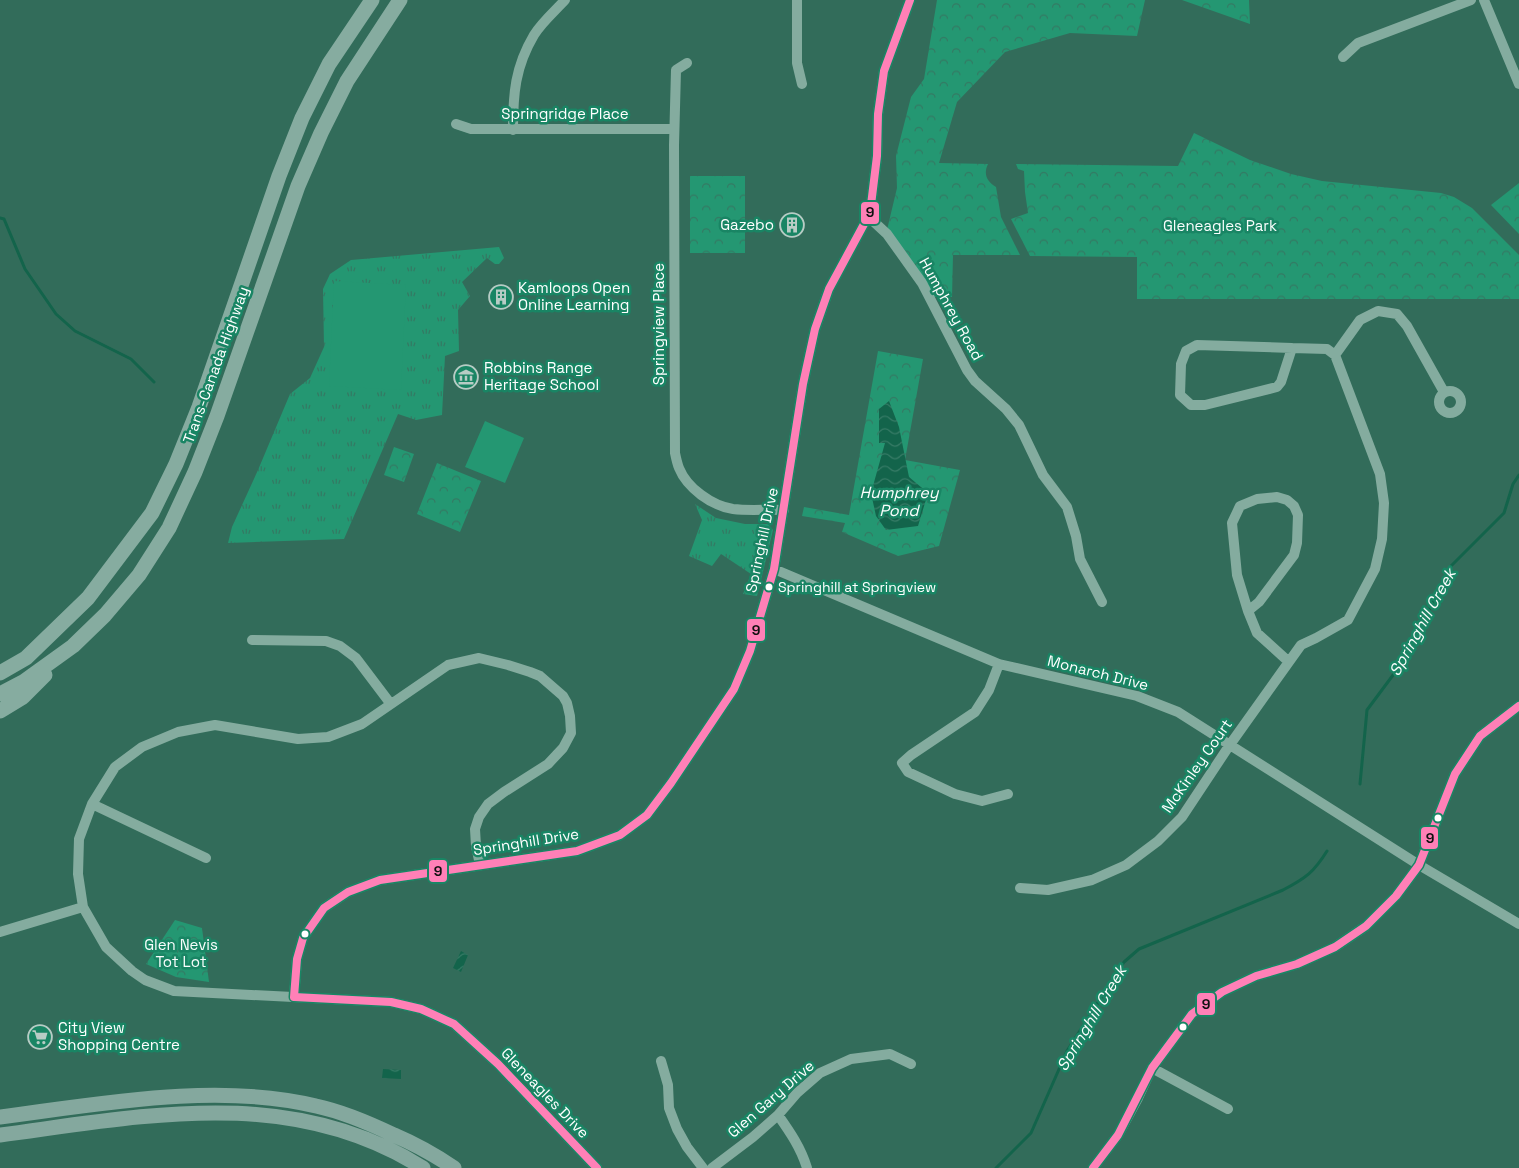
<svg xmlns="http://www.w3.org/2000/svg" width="1519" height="1168" viewBox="0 0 1519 1168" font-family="'Space Grotesk',sans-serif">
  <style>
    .grass { fill: url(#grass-tufts) }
    .park { fill: url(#park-crowns) }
    .pitch { fill: #249772 }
    .water { fill: url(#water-waves) }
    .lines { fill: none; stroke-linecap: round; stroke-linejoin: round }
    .stream { stroke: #13644b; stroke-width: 3 }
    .minor { stroke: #84ac9f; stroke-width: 10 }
    .primary { stroke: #84a89e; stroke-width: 15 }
    .motorway { stroke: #86aca0; stroke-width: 15 }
    .bus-1-casing { stroke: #198564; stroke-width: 11 }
    .bus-1 { stroke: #ff80b7; stroke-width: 8 }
    .bus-dot { fill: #fff; stroke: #198564; stroke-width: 2 }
    .labels { text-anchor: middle; stroke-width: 5; stroke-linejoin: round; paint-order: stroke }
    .bus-label { font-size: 14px; fill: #fff; stroke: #198564; text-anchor: start }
    .street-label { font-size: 15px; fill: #fff; stroke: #198564 }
    .poi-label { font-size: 15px; fill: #fff; stroke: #198564; text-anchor: start }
    .park-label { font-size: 15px; fill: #f9fefd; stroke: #198564 }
    .water-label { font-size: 16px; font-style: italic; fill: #fbfefd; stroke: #198564 }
    .line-badge { stroke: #198564; stroke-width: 2 }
    .pale-badge-label { font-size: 14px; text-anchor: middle; font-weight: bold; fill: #111 }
  </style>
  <defs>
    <pattern id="grass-tufts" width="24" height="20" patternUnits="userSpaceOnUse" patternTransform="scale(1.25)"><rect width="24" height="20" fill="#249772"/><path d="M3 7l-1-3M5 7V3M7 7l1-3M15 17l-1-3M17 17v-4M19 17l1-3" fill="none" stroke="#347963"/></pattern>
    <pattern id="park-crowns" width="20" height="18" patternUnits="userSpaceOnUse" patternTransform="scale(1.25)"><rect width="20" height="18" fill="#249772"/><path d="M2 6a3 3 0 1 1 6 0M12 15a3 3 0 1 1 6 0" fill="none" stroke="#347963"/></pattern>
    <pattern id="water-waves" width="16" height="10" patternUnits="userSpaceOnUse" patternTransform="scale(1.25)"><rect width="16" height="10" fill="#13644b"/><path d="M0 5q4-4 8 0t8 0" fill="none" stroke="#367b66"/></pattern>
  </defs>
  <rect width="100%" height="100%" fill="#326c5a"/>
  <path class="grass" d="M499,247L504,258L499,264H495L487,258L462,282L470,296L458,310L459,351L445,356L442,415L416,420L398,414L344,539L228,543L232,527L258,470L290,394L310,378L324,347L323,289L330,274L351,260Z
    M695,504L716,518L745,524H768L773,530L757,596L743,594L751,574L721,554L712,566L689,556L702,520Z"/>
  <path class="park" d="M937,0H1145L1137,36L1070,33L1005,52L957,102L939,163L988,164C983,174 987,182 996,187L1001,217L1020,255H953L952,297H928L886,234L897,188L896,156L911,97L924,79Z
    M1182,0H1249L1250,24Z
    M1194,133L1250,160L1291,174L1322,181L1441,193L1454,197L1472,208L1519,255V299H1137V257L1030,256L1011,219L1028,213L1025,192L1024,171L1018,169L1016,164L1178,166Z
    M690,176H745V253H690Z
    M1519,183V234L1491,205Z
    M878,351L923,359L905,460L960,470L939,546L898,556L842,532L845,523L802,516L804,507L849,515Z
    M394,447L414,454L404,482L384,475Z
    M437,463L481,481L460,532L417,514Z
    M175,920L202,928L209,982L176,977L146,964Z"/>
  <path class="pitch" d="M334,281L406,285L401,390L329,386Z
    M485,421L524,438L505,483L465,467Z"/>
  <path class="water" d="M889,401L899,427L909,477L928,493L918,526L886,530L876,516L871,493L885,443H879V409Z
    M461,951L468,955L461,972L453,968Z
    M383,1069L401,1070V1079L382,1078Z"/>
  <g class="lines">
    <path class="stream" d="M0,218L4,219L25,269L56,314L75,331L131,359L154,382
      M1360,784L1367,710L1405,659L1451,566L1504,513L1513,484L1519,475
      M996,1168L1031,1133L1067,1051L1124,962L1139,949L1283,890C1306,878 1314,872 1327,851"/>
    <path class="minor" d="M797,0V63L802,84
      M1484,0L1519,84
      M1343,57L1358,43L1471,0
      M687,63L676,70L674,145L675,453C676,458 677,463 679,468C687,488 712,506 733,509C750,511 767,509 784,510
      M456,124L471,129H674
      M513,130C513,94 515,67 534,35C542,22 555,11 565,0
      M870,213L873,221L887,234L922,283L967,370L975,381L1006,409L1019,425L1043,475L1067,507L1076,536L1080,559L1102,602
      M1197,345L1292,348L1281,382L1277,387L1205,405H1191L1180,395L1181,364L1186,351Z
      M1335,355L1360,320L1378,311L1397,314L1407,326L1444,392
      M1439 402a11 11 0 1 1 22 0a11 11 0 1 1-22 0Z
      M774,569L999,664L1137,696L1178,712L1419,865L1519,924
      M1248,611L1237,575L1232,523L1240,506L1257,499L1277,497L1287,500L1294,506L1298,515L1297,543L1294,555L1259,602L1248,611L1257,633L1289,662
      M252,640L326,641L340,646L356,658L390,703
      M999,664L989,690L975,712L911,755L902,763L908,772L955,794L982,801L1008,794
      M92,804L206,858
      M480,865L476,846L475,829L479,817L488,804L504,792L548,764L563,748L571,733L570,716L567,703L563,696L540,676L530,672L508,665L479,658L448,665L362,724L328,737L298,739L215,725L178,732L142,747L115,767L92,804L79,839L78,874L83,907L106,947L132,971L145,980L174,991L391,1002L421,1009L454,1024L498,1064L597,1168
      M1020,888L1048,890L1092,880L1126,865L1158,841L1182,817L1229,746L1301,645L1316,638L1348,620L1375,569L1382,539L1384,503L1380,474L1335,355L1327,349L1292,348
      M0,932L83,907
      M294,997L297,959L303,938L324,908L348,892L380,880L577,851L620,835L647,815L671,783L734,689L750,651L774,569L803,384L815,329L829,289L870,213L877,156L878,114L884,71L910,0
      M661,1061L668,1085L669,1108L677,1129L687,1147L703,1168
      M1152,1068L1228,1109
      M778,1115C790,1132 801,1148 807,1168
      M712,1168L753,1137L778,1115L797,1093L820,1073L851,1059L890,1054L911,1064
      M1093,1168L1118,1135L1138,1098L1152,1068L1192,1014L1222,992L1256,976L1297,964L1335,947L1366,926L1396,896L1419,865L1455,774L1480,736L1519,706"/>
    <path class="primary" d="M0,1117C100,1104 217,1082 316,1106C344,1112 369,1123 394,1135C415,1144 435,1155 454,1168
      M0,1135C144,1116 291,1084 423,1168"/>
    <path class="motorway" d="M0,673L26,658L88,598L152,513L176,464L199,407L279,176L302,118L329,64L372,0
      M0,694L23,682L73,646L105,615L139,575L169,528L195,472L217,416L298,186L321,133L347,81L400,0
      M0,711L23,697L45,675"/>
    <g class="bus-1-casing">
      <path id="bus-1" d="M294,997L297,959L303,938L324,908L348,892L380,880L577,851L620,835L647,815L671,783L734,689L750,651L774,569L803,384L815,329L829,289L870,213L877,156L878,114L884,71L910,0
        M294,997L391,1002L421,1009L454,1024L498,1064L597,1168
        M1093,1168L1118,1135L1152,1068L1192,1014L1222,992L1256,976L1297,964L1335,947L1366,926L1396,896L1419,865L1455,774L1480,736L1519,706"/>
    </g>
    <use href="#bus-1" class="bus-1"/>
  </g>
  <defs>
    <g id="building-ring" transform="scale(1.25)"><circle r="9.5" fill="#198564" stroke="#b7ccc5" stroke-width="1.5"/><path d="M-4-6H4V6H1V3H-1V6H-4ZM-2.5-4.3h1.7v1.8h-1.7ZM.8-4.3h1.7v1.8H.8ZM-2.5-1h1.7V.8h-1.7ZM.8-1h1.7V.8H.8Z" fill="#b7ccc5"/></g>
    <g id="museum-ring" transform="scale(1.25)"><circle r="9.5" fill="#198564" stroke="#b7ccc5" stroke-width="1.5"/><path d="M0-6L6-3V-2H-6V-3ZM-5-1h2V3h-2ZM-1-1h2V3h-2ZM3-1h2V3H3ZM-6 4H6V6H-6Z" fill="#b7ccc5"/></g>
    <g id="supermarket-ring" transform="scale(1.25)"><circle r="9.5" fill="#198564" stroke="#b7ccc5" stroke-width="1.5"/><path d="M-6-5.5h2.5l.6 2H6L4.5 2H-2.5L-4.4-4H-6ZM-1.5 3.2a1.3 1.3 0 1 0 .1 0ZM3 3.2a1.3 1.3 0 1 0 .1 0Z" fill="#b7ccc5"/></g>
  </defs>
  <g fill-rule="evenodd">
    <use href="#building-ring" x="792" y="225"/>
    <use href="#building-ring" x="501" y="297"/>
    <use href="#museum-ring" x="466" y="377"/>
    <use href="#supermarket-ring" x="40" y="1037"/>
  </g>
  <g class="bus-dot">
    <circle cx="769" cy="587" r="4.5"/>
    <circle cx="1438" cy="818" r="4.5"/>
    <circle cx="305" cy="934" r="4.5"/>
    <circle cx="1183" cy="1027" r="4.5"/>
  </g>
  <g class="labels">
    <g class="bus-label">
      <text x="778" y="592">Springhill at Springview</text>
    </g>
    <g class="street-label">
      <text x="565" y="119">Springridge Place</text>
      <text transform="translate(951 309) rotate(61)" y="5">Humphrey Road</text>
      <text transform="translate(659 324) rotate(-90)" y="5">Springview Place</text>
      <text transform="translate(216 365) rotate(-70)" y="5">Trans-Canada Highway</text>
      <text transform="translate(762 540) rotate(-78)" y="5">Springhill Drive</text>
      <text transform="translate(1098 673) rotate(14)" y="5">Monarch Drive</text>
      <text transform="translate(1197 766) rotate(-55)" y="5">McKinley Court</text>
      <text transform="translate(526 842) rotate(-9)" y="5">Springhill Drive</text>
      <text transform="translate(545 1093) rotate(46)" y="5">Gleneagles Drive</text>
      <text transform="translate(771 1099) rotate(-41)" y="5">Glen Gary Drive</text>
    </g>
    <g class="poi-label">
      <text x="774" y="230" text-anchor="end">Gazebo</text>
      <text x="518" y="293">Kamloops Open<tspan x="518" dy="17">Online Learning</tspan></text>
      <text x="484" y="373">Robbins Range<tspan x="484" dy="17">Heritage School</tspan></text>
      <text x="58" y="1033">City View<tspan x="58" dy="17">Shopping Centre</tspan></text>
    </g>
    <g class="park-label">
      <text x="1220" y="231">Gleneagles Park</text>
      <text x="181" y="950">Glen Nevis<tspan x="181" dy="17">Tot Lot</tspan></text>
    </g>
    <g class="water-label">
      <text x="899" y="498">Humphrey<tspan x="899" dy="18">Pond</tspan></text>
      <text transform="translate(1422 622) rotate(-61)" y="6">Springhill Creek</text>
      <text transform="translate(1091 1018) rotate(-59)" y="6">Springhill Creek</text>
    </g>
  </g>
  <g class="line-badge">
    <rect x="860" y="201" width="20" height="24" rx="5" fill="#ff80b7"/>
    <rect x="746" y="618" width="20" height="24" rx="5" fill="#ff80b7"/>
    <rect x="1420" y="826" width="19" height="24" rx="5" fill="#ff80b7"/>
    <rect x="428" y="859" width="20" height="24" rx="5" fill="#ff80b7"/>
    <rect x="1196" y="992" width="20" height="24" rx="5" fill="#ff80b7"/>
  </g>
  <g class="pale-badge-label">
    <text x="870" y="217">9</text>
    <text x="756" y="635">9</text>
    <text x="1430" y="843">9</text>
    <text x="438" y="876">9</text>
    <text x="1206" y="1009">9</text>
  </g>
</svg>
